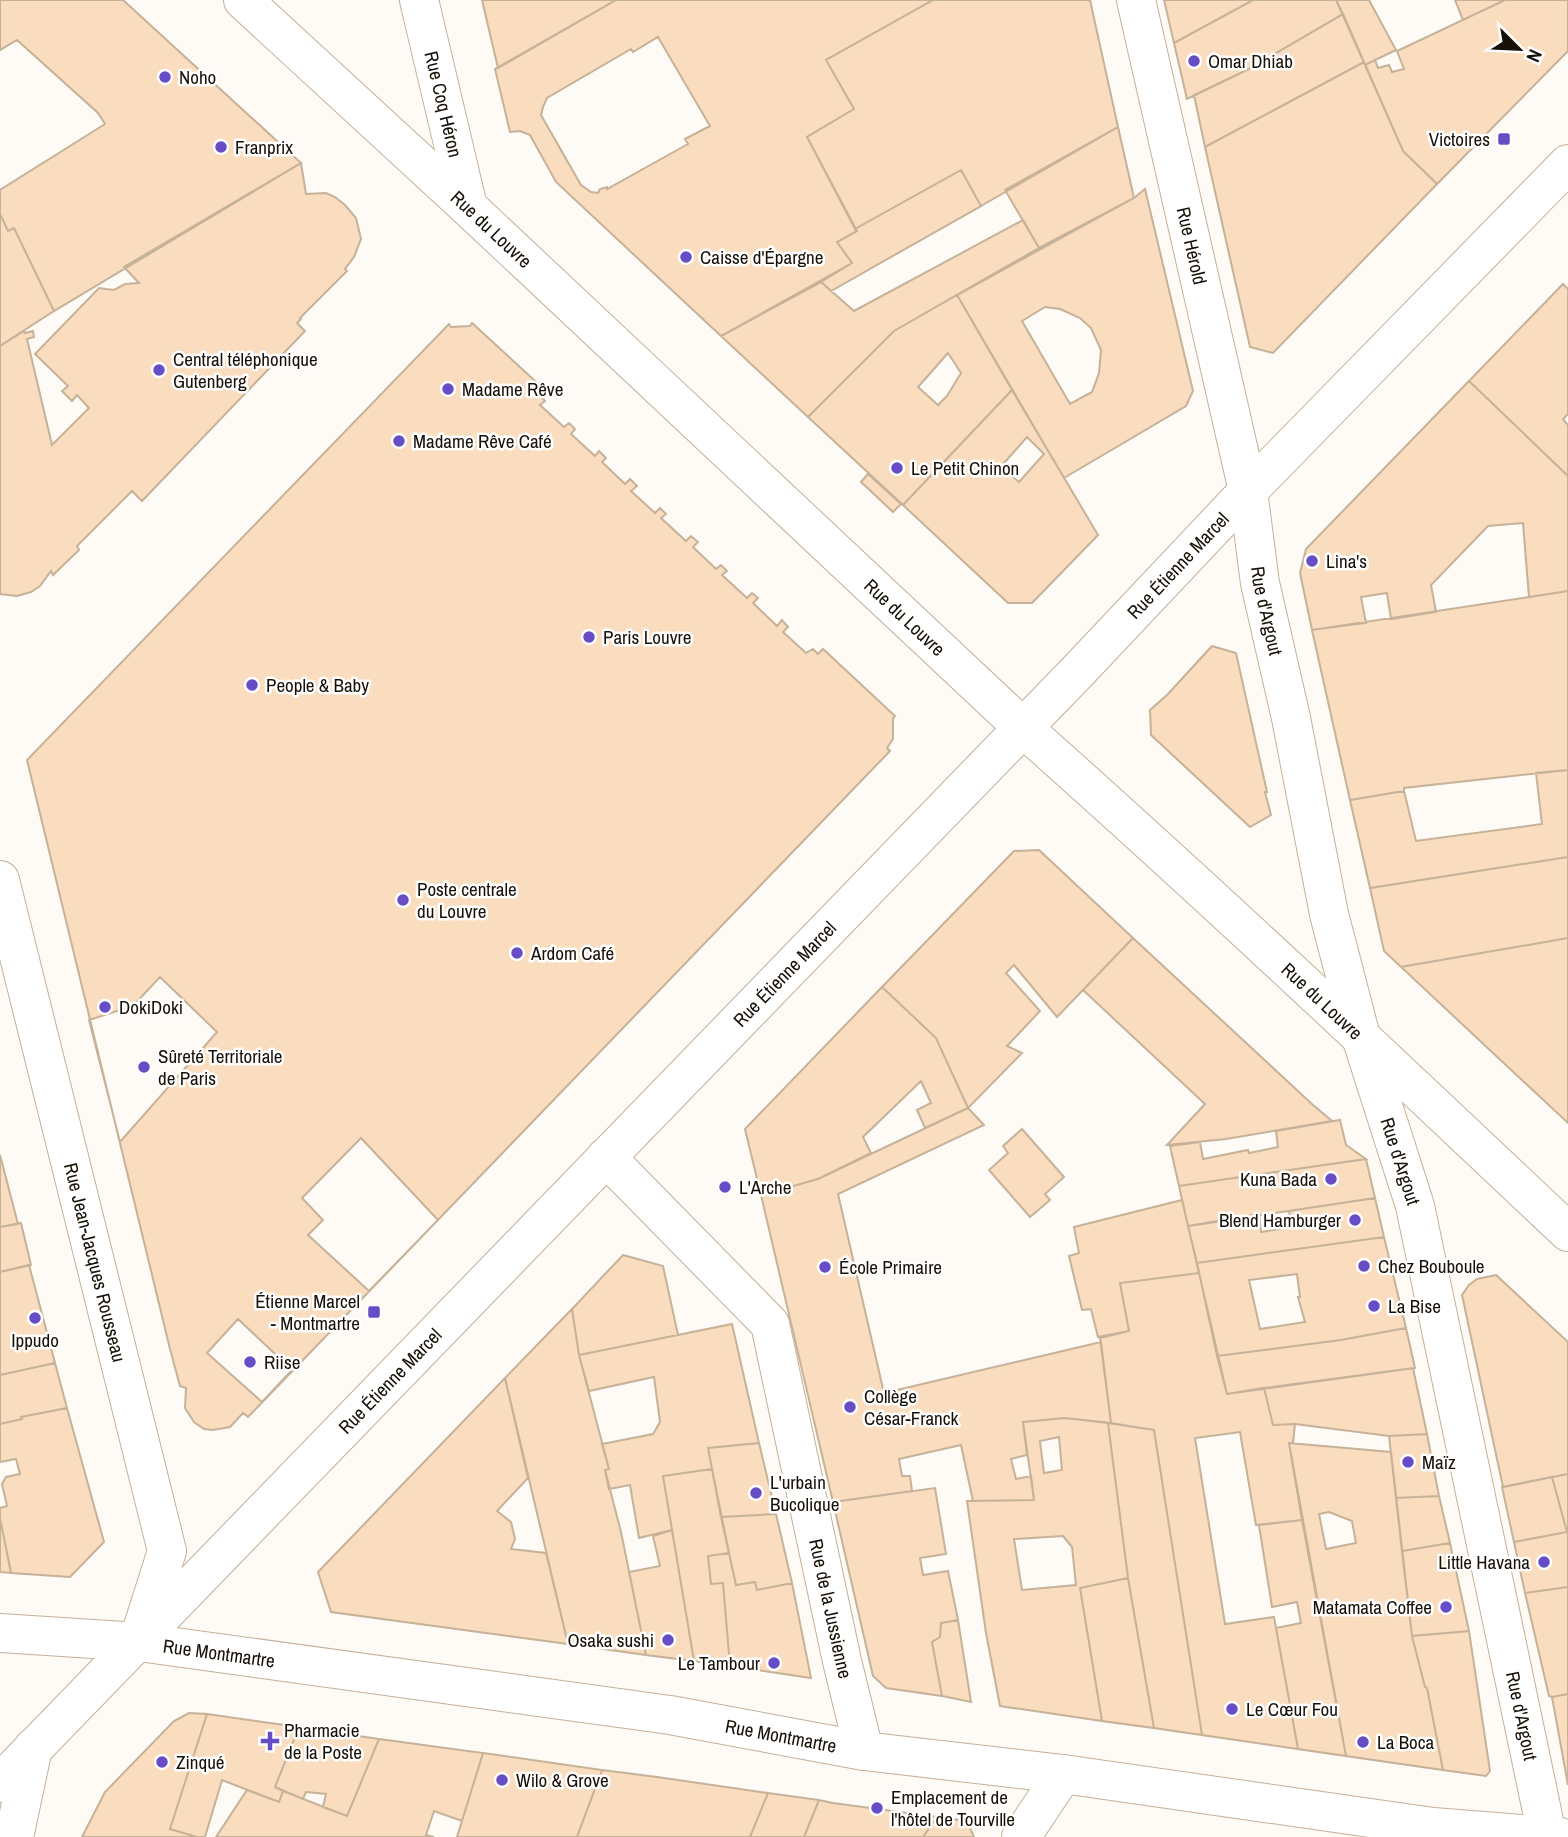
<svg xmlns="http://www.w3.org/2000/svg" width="1568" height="1837" viewBox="0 0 1568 1837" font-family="'Archivo Narrow',sans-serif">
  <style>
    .building { fill: #f9ddbe; stroke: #c6b199; stroke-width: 2; fill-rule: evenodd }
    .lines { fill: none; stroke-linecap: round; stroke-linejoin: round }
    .minor-casing { stroke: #c5b098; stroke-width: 40 }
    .major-casing { stroke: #c5b098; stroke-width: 40 }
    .minor { stroke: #fff; stroke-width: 38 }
    .major { stroke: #fff; stroke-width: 38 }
    .poi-dot { fill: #664dc6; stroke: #fff; stroke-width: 2.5 }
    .labels { text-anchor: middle; stroke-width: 5; stroke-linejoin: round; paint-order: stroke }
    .poi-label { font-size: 19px; fill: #171007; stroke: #fff; text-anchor: start }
    .street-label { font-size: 19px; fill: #171007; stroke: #fff }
  </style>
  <rect width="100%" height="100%" fill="#fefaf5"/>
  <path class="building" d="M0,0H123L301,163L54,311L14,228L8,231L0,214V190L105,124L98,113L17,40L0,50Z
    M482,0H616L498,68Z
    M616,0H933L826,60L854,109L807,137L857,231L837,242L852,263L721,336L556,182L530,135L520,131L510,132L495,69ZM658,37L710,126L685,139L688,144L607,189V187L600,189L598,193L591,192L581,185L541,115L543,107L547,98L631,49L633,52Z
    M933,0H1090L1118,127L981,206L961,170L855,229L807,137L854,109L826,60Z
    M1164,0H1253L1174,43Z
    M1253,0H1336L1343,14L1249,69L1187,99L1174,43Z
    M1336,0H1369L1396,50L1365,65Z
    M1455,0H1505L1463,20Z
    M1505,0H1568V51L1437,184L1403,151L1365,65L1375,60L1378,68L1389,65L1392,72L1404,69L1397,51Z
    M1343,14L1364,62L1205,147L1194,95L1249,69Z
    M1364,62L1403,151L1437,184L1273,353L1250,347L1205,147Z
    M1118,127L1134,198L1039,248L1005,190Z
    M301,163L306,194L326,193L335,197L345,205L356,218L361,239L354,257L345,269L347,271L300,318L301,319L297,323L305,331L142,501L132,491L77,546L79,550L53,575L51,571L40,586L31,592L17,596L0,594V346L24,331L25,333L33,331L34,337L27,339L52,445L89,408L77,395L72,401L62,391L68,386L35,354L99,288L114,290L125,284L139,283L124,267Z
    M961,170L981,206L831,291L821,282L852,263L837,242L857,231L855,229Z
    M1145,189L1193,391L1186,406L1064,478L957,295L1134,198ZM1045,307L1060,309L1080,318L1091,328L1101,350L1099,373L1092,392L1070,404L1022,321Z
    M0,214L8,231L14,228L54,311L0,346Z
    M1023,220L1039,248L894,331L808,417L721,336L821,282L854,311Z
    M1563,284L1568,289V414L1563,419L1568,425V476L1469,381Z
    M957,295L1012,390L903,505L808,417L894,331ZM948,353L961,373L947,396L938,405L918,387Z
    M472,323L545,390L540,396L545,401L540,405L564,427L569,423L575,429L571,434L595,456L599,451L606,458L602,462L625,484L630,479L637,486L631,491L655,513L660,508L666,514L661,518L686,541L691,536L698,542L693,547L716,569L721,565L727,571L722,575L747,598L752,593L758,598L753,603L777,626L782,620L788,627L783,632L806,653L813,649L818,654L823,649L895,716L893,718V739L887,748L890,751L248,1417L243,1413L230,1427L213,1430L204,1429L194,1422L185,1408L186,1388L180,1386L170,1349L27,760L449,324L451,327L470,326Z
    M1469,381L1568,476V591L1529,597L1523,523L1488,526L1431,585L1436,612L1391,619L1387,593L1361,597L1366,623L1312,630L1300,573L1306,549Z
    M1012,390L1098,535L1032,603H1008L903,505ZM1027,437L1044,454L1019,482L1006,471L1004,463Z
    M868,474L901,504L893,512L861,482Z
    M1568,591V770L1404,788V791L1350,800L1312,630Z
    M1212,646L1236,653L1267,792H1265L1271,815L1250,827L1151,735L1150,710L1168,694Z
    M1568,770V857L1370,888L1350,800L1404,791L1416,841L1542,824L1536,773Z
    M1039,850L1133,938L1057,1017L1014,965L1006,973L1040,1011L1007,1046L1022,1053L968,1108L936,1038L882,987L1014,851Z
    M1568,857V938L1401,967L1384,951L1370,888Z
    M1133,938L1313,1105L1332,1121L1226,1139L1167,1145L1205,1104L1083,990Z
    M1568,938V1123L1401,967Z
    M160,977L217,1032L120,1142L89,1020L133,1006Z
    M882,987L936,1038L968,1108L925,1128L917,1110L931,1103L921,1081L863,1137L871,1153L818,1179L761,1195L745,1129Z
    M968,1108L984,1125L838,1194L884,1393L1101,1342L1111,1423L1065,1418L1023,1422L1027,1455L1011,1459L1016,1479L1031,1476L1034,1500L973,1501L961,1445L899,1459L902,1476H910L912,1491L833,1502L761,1195L818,1179Z
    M1340,1120L1346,1145L1366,1159L1179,1186L1170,1146L1200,1142L1203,1159L1248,1150L1249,1153L1278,1147L1276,1131Z
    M1022,1129L1064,1177L1045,1194L1050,1200L1030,1217L989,1170L1008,1153L1003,1146Z
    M361,1138L438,1220L369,1291L308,1235L323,1220L302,1198Z
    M0,1155L18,1224L0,1227Z
    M1366,1159L1375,1198L1188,1226L1179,1186Z
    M1375,1198L1384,1237L1197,1263L1188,1226L1259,1214L1261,1232L1292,1227L1289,1211Z
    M1182,1200L1199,1273L1120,1283L1129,1331L1098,1337L1091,1309L1082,1310L1069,1256L1079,1253L1074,1227Z
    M21,1223L31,1265L0,1272V1227Z
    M1384,1237L1406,1328L1341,1340L1217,1356L1197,1263ZM1297,1274L1300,1297H1298L1305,1322L1260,1329L1249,1280Z
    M623,1255L663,1266L678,1335L579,1355L572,1309Z
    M29,1265L55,1363L0,1375V1272Z
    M1199,1273L1227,1394L1264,1388L1273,1425L1295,1424L1293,1443H1289L1302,1520L1256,1525L1240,1432L1195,1438L1225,1624L1274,1617L1298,1749L1202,1735L1154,1430L1111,1423L1100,1338L1129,1331L1120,1283Z
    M1496,1275L1568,1342V1474L1503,1487L1462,1295L1469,1285L1477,1279Z
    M572,1309L579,1355L609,1469L605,1470L621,1532L646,1655L568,1644L505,1378Z
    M238,1319L292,1370L262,1402L207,1353Z
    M732,1324L759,1443L708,1448L712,1469L663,1476L672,1530L639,1538L630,1485L609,1489L605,1470L609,1469L602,1444L653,1434L660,1422L654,1377L589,1391L579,1355Z
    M1406,1328L1415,1368L1227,1394L1217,1356L1341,1340Z
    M55,1363L67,1408L21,1417L22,1419L0,1424V1375Z
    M1413,1368L1427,1434L1389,1436L1295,1424L1273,1425L1264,1388Z
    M505,1378L528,1478L497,1511L511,1522L515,1539L511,1549L546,1553L568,1644L331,1612L318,1572Z
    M67,1408L104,1542L70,1577L11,1573L0,1518V1508L7,1506L2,1484L6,1477L20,1474L16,1459L0,1462V1424L22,1419L21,1417Z
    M1065,1418L1108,1423L1128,1578L1080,1588L1102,1721L1000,1706L986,1633L967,1501L1034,1500L1023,1422ZM1059,1437L1062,1470L1044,1473L1040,1441ZM1063,1536L1072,1547L1076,1585L1022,1590L1014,1539Z
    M1108,1423L1154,1430L1202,1735L1154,1728L1128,1578Z
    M1427,1434L1439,1496L1396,1498L1389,1436Z
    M759,1443L776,1514L721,1517L708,1448Z
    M1289,1443L1391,1452L1412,1636L1425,1687L1427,1688L1443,1770L1346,1756ZM1329,1512L1352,1521L1356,1543L1326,1549L1319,1514Z
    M712,1469L729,1553L708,1556L711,1584L723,1583L730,1666L694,1661L663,1476Z
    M1568,1474V1587L1525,1593L1514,1542L1567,1532L1552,1477Z
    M1552,1477L1567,1532L1514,1542L1502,1487Z
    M935,1488L946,1554L920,1558L923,1575L948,1571L958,1620L941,1623L940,1637L932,1642L942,1696L886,1688L873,1676L833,1502Z
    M1439,1496L1450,1543L1402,1551L1396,1498Z
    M776,1514L792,1583L757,1590L755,1582L736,1585L721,1517Z
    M0,1518L11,1573L0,1572Z
    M1302,1520L1346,1756L1298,1749L1276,1628L1301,1623L1297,1602L1272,1607L1259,1525Z
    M672,1530L694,1661L646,1655L629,1572L660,1566L653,1536Z
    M1450,1543L1469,1631L1412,1636L1402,1551Z
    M729,1553L736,1585L755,1582L757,1590L792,1583L811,1678L730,1666L723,1583L711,1584L708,1556Z
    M1128,1578L1154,1728L1102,1721L1080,1588Z
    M1568,1587V1694L1552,1697L1549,1696L1525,1593Z
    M958,1620L971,1702L942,1696L932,1642L940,1637L941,1623Z
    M1469,1631L1490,1771L1486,1776L1443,1770L1427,1688L1425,1687L1412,1636Z
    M1568,1694V1785L1552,1697Z
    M189,1713L207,1714L170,1829L197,1837H82L105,1792L174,1721Z
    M207,1714L299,1727L275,1787L283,1791L279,1802L222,1780L205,1837H197L170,1829Z
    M299,1727L379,1739L347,1816L323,1807L326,1794L306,1792L303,1799L275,1787Z
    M379,1739L483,1753L462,1821L434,1811L426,1835L434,1837H216L247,1790L279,1802L283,1791L347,1816Z
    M483,1753L602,1770L577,1837H457Z
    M602,1770L657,1777L768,1793L750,1837H577Z
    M768,1793L819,1800L804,1837H750Z
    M819,1800L833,1803L937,1817L923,1837H804Z
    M937,1817L967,1821L974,1837H923Z"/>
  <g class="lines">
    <g class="minor-casing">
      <g id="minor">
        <path id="s1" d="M419,0L468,207"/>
        <path id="s2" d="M1136,0L1248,491L1260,583L1291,718L1329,914L1361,1037L1415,1206L1547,1835"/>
        <path id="s3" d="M0,880L167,1551L141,1633"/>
        <path id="s4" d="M606,1157L770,1324L842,1661L864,1751"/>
        <path id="s5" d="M0,1633L139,1642L670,1715L864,1751L1063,1774L1433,1827L1560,1837"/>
        <path id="s6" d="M0,1783L1080,669L1248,491L1568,164"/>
        <path d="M14,1837L33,1748"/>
        <path d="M1021,1837L1063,1774"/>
      </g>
    </g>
    <g class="major-casing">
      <g id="major">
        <path id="s7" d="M243,0L468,207L1023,728C1208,892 1388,1062 1568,1232"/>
      </g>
    </g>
    <use href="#minor" class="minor"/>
    <use href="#major" class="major"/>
  </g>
  <g class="poi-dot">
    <circle cx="1194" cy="61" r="7"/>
    <circle cx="165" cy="77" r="7"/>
    <rect x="1497" y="132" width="14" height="14" rx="3.5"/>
    <circle cx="221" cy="147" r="7"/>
    <circle cx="686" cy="257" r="7"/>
    <circle cx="159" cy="370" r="7"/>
    <circle cx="448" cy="389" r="7"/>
    <circle cx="399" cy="441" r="7"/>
    <circle cx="897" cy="468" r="7"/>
    <circle cx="1312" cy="561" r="7"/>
    <circle cx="589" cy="637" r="7"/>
    <circle cx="252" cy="685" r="7"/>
    <circle cx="403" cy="900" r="7"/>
    <circle cx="517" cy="953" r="7"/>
    <circle cx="105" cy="1007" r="7"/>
    <circle cx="144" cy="1067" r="7"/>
    <circle cx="1331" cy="1179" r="7"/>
    <circle cx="725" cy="1187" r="7"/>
    <circle cx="1355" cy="1220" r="7"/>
    <circle cx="1364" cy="1266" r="7"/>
    <circle cx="825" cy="1267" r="7"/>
    <circle cx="1374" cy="1306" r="7"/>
    <rect x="367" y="1305" width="14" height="14" rx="3.5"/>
    <circle cx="35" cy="1318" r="7"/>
    <circle cx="250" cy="1362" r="7"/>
    <circle cx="850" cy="1407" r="7"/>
    <circle cx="1408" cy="1462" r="7"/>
    <circle cx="756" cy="1493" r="7"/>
    <circle cx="1544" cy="1562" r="7"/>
    <circle cx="1446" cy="1607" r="7"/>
    <circle cx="668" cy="1640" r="7"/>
    <circle cx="774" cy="1663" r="7"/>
    <circle cx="1232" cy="1709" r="7"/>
    <path d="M266.5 1730.5h7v7h7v7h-7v7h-7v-7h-7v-7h7z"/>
    <circle cx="1363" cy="1742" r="7"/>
    <circle cx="162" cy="1762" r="7"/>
    <circle cx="502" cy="1780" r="7"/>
    <circle cx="877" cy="1808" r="7"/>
  </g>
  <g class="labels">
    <g class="poi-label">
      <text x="1208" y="68">Omar Dhiab</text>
      <text x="179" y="84">Noho</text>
      <text x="1490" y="146" text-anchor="end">Victoires</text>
      <text x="235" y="154">Franprix</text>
      <text x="700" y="264">Caisse d'Épargne</text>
      <text x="173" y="366">Central téléphonique<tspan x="173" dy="22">Gutenberg</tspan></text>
      <text x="462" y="396">Madame Rêve</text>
      <text x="413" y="448">Madame Rêve Café</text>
      <text x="911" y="475">Le Petit Chinon</text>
      <text x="1326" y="568">Lina's</text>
      <text x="603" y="644">Paris Louvre</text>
      <text x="266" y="692">People &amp; Baby</text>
      <text x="417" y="896">Poste centrale<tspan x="417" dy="22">du Louvre</tspan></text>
      <text x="531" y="960">Ardom Café</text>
      <text x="119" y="1014">DokiDoki</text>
      <text x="158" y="1063">Sûreté Territoriale<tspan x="158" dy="22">de Paris</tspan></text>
      <text x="1317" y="1186" text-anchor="end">Kuna Bada</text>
      <text x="739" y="1194">L'Arche</text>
      <text x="1341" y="1227" text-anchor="end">Blend Hamburger</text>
      <text x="1378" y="1273">Chez Bouboule</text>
      <text x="839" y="1274">École Primaire</text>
      <text x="360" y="1308" text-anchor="end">Étienne Marcel<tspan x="360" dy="22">- Montmartre</tspan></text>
      <text x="1388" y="1313">La Bise</text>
      <text x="35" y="1347" text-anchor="middle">Ippudo</text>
      <text x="264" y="1369">Riise</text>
      <text x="864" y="1403">Collège<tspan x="864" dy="22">César-Franck</tspan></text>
      <text x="1422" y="1469">Maïz</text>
      <text x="770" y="1489">L'urbain<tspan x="770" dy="22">Bucolique</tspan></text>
      <text x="1530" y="1569" text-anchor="end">Little Havana</text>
      <text x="1432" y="1614" text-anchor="end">Matamata Coffee</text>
      <text x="654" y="1647" text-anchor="end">Osaka sushi</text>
      <text x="760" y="1670" text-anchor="end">Le Tambour</text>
      <text x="1246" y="1716">Le Cœur Fou</text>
      <text x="284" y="1737">Pharmacie<tspan x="284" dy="22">de la Poste</tspan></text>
      <text x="1377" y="1749">La Boca</text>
      <text x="176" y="1769">Zinqué</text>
      <text x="516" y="1787">Wilo &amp; Grove</text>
      <text x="891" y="1804">Emplacement de<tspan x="891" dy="22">l'hôtel de Tourville</tspan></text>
    </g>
    <g class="street-label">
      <text dy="7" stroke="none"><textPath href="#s1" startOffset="107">Rue Coq Héron</textPath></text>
      <text dy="7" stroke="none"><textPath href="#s7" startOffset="338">Rue du Louvre</textPath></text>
      <text dy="7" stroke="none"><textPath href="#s2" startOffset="252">Rue Hérold</textPath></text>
      <text dy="7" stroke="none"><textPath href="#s6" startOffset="1694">Rue Étienne Marcel</textPath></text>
      <text dy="7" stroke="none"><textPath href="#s2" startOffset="625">Rue d'Argout</textPath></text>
      <text dy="7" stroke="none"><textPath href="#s7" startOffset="905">Rue du Louvre</textPath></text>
      <text dy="7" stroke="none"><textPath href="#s6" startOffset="1127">Rue Étienne Marcel</textPath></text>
      <text dy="7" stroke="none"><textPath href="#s7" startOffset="1472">Rue du Louvre</textPath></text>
      <text dy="7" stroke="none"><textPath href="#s2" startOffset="1192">Rue d'Argout</textPath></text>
      <text dy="7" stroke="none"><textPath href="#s3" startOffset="394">Rue Jean-Jacques Rousseau</textPath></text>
      <text dy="7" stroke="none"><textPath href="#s6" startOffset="560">Rue Étienne Marcel</textPath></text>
      <text dy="7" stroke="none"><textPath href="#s4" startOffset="525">Rue de la Jussienne</textPath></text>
      <text dy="7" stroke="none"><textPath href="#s5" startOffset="220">Rue Montmartre</textPath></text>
      <text dy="7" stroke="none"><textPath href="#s2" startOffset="1760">Rue d'Argout</textPath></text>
      <text dy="7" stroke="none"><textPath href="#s5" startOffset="788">Rue Montmartre</textPath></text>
    </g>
  </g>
  <g transform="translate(1519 49) rotate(114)" stroke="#ffffff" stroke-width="5" paint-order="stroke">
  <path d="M0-5L12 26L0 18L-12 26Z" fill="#171007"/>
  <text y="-10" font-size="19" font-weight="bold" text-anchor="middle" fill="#171007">N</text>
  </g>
</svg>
